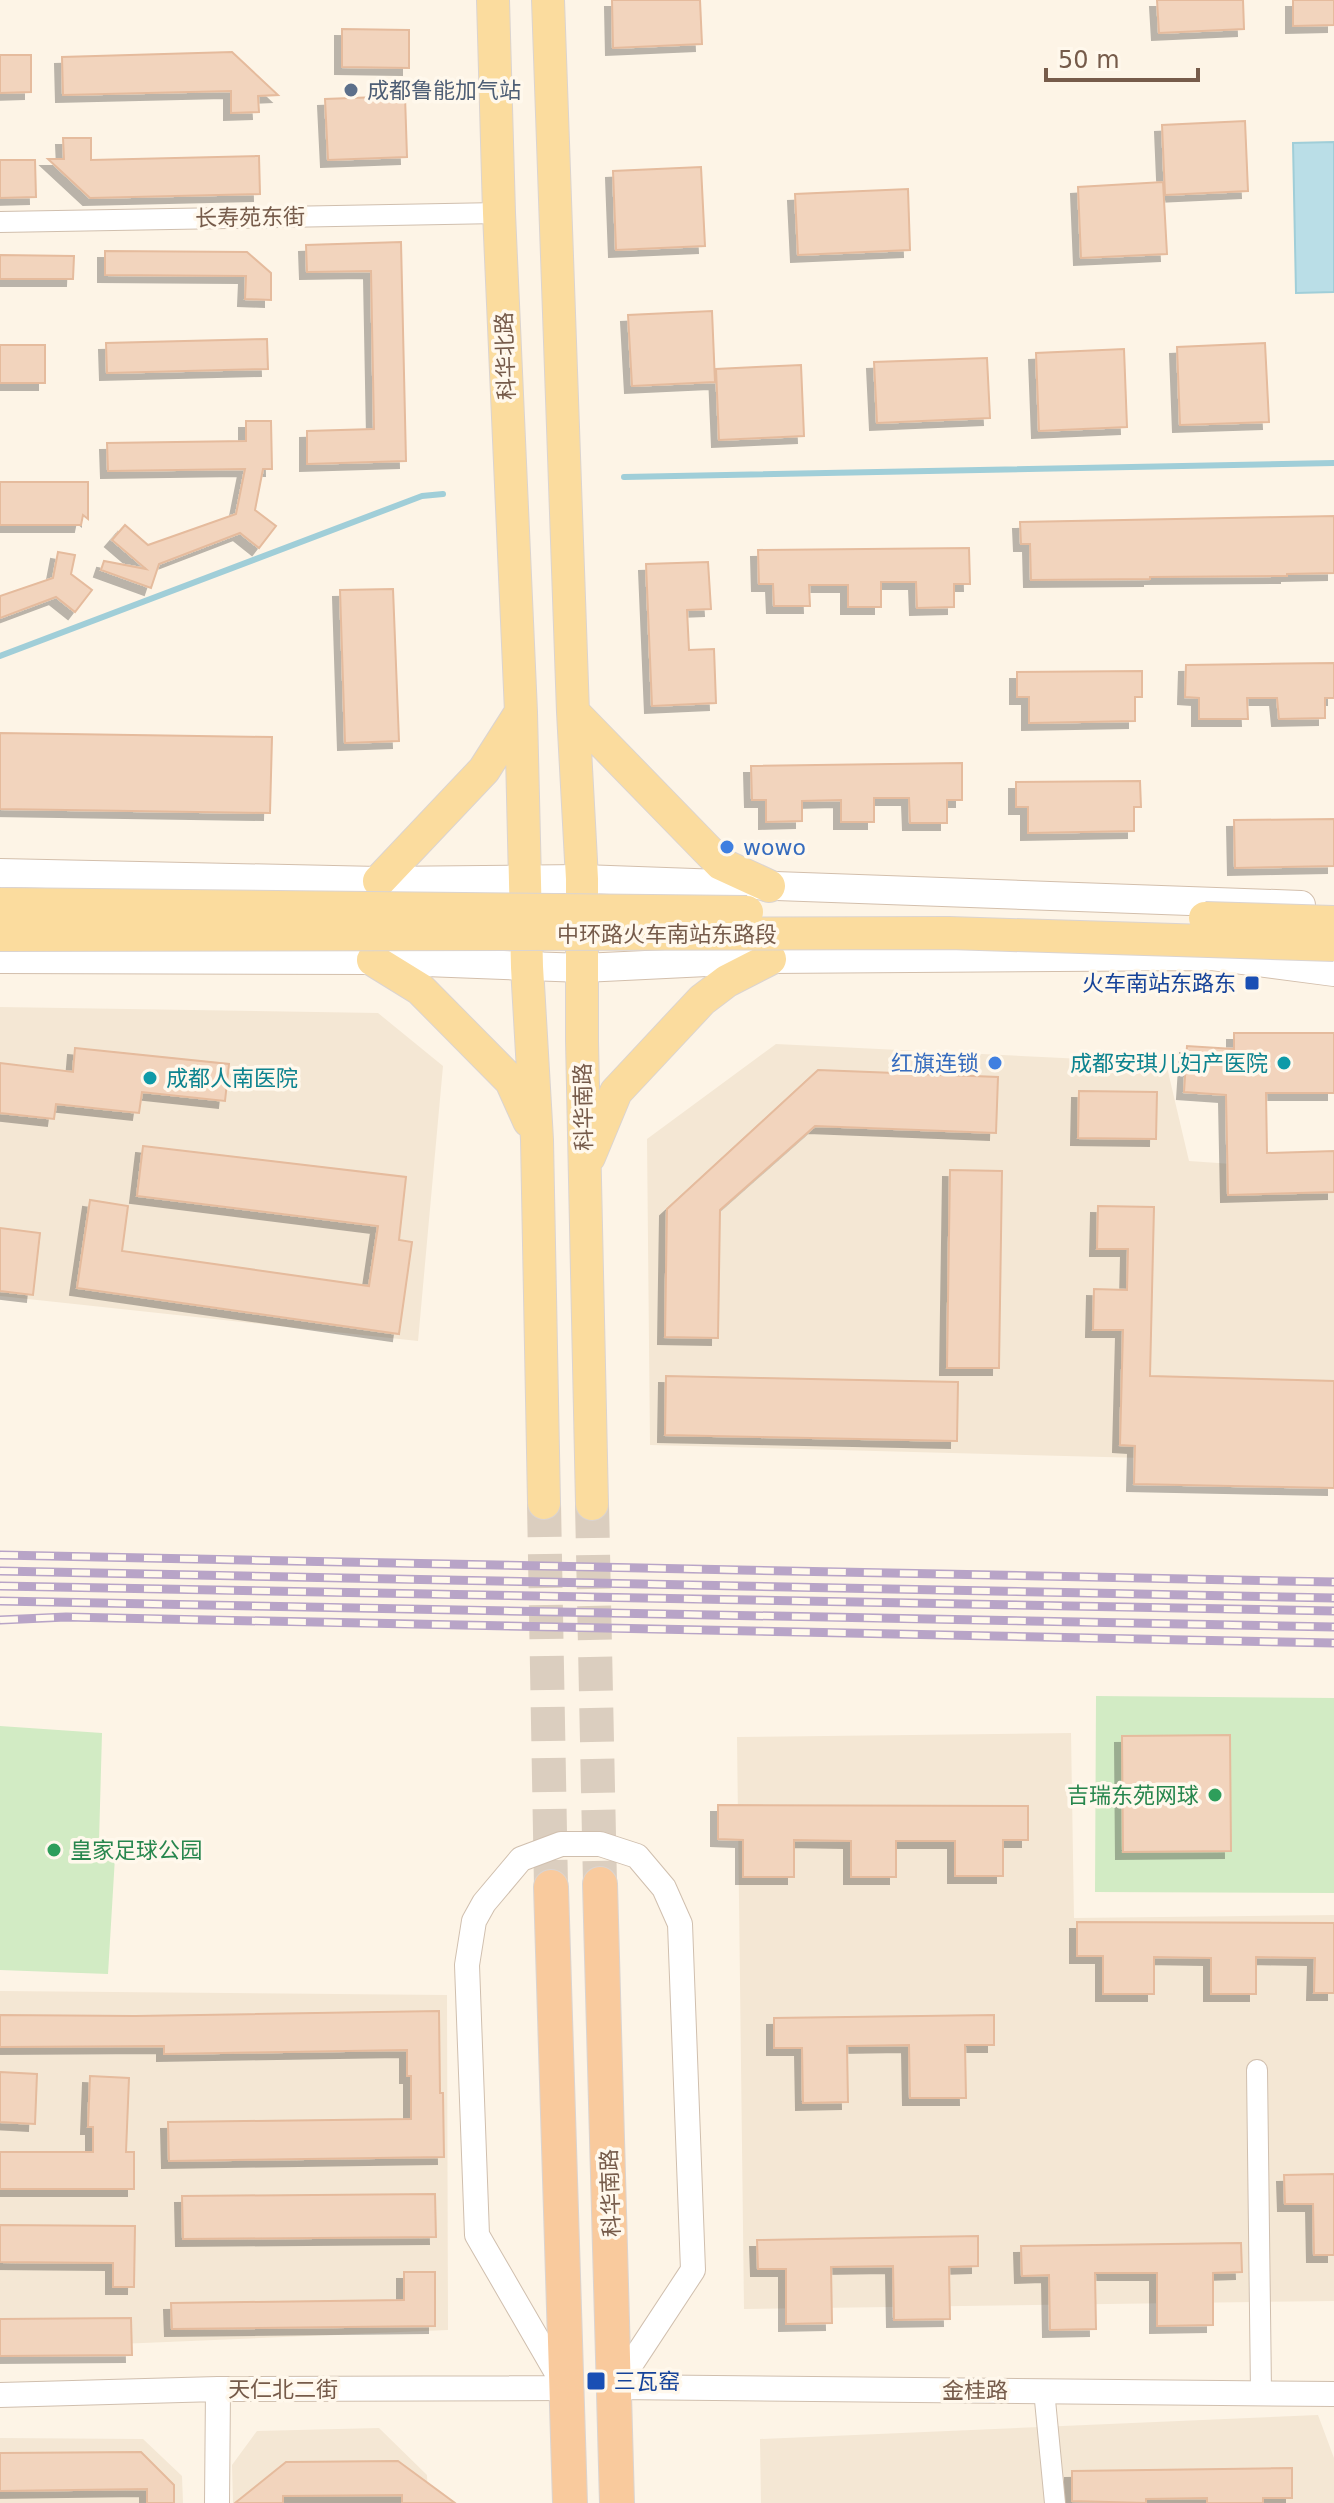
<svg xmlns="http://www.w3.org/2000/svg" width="1334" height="2503" viewBox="0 0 1334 2503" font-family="'DejaVu Sans','Noto Sans SC',sans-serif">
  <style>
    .residential { fill: #f4e7d4 }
    .green { fill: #d2ebc4 }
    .water { fill: #badee7; stroke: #a0ced8; stroke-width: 2 }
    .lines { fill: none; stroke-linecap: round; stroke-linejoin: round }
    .stream { stroke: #a0ced8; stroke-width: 6 }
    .building { fill: #f2d4bd; stroke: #e5bb9d; stroke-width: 2; filter: url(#shadow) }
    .trunk-tunnel { stroke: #dbcebf; stroke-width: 34; stroke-dasharray: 34 17; stroke-linecap: butt }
    .minor-casing { stroke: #d0bfae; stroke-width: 22 }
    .tertiary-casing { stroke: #d0bfae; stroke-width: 26 }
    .secondary-casing { stroke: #d3bfac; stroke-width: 30 }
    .primary-casing { stroke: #dbd4d0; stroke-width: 34 }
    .trunk-casing { stroke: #dbd4d0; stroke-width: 36 }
    .minor { stroke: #fff; stroke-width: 20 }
    .tertiary { stroke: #fff; stroke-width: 24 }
    .secondary { stroke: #fff; stroke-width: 28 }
    .primary { stroke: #fbdc9e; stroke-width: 32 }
    .trunk { stroke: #f9ca9d; stroke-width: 34 }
    .rail-casing { stroke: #b8a4c7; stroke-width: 9 }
    .rail { stroke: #fff8ec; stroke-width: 6; stroke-dasharray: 18; stroke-linecap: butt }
    .primary-bridge-casing { stroke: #dbd4d0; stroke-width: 34; stroke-linecap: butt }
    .primary-bridge { stroke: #fbdc9e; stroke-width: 32 }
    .service-dot { fill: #5c6f8a; stroke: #fff8ec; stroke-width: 3 }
    .shop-dot { fill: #3f7fe0; stroke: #fff8ec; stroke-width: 3 }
    .transit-dot { fill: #1a4fb4; stroke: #fff8ec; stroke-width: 3 }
    .culture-dot { fill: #0f9aa8; stroke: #fff8ec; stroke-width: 3 }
    .leisure-dot { fill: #2e9e5b; stroke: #fff8ec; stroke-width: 3 }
    .labels { text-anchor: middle; stroke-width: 7; stroke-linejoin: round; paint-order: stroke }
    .service-label { font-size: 22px; fill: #4e5e75; stroke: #fff8ec; text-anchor: start }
    .street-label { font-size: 22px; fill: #765b4a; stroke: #fff8ec }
    .shop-label { font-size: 22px; fill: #366cbe; stroke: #fff8ec; text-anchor: start }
    .transit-label { font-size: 22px; fill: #164399; stroke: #fff8ec; text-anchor: end }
    .culture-label { font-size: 22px; fill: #0d838f; stroke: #fff8ec; text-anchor: end }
    .leisure-label { font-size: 22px; fill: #27864d; stroke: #fff8ec; text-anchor: end }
  </style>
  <defs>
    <filter id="shadow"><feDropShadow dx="-7" dy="7" stdDeviation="0" flood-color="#0004"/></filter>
  </defs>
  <rect width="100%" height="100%" fill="#fdf4e6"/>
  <path class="residential" d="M0,1007L378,1013L443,1066L418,1341L0,1296Z
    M776,1044L1166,1063L1189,1161L1334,1171V1463L650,1445L647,1139Z
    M1071,1733L1074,1918L1334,1915V2301L744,2309L737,1737Z
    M0,1991L447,1995L448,2330L0,2349Z
    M1318,2415L1334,2458V2503H761L760,2439Z
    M379,2428L427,2475L428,2503H233L232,2465L257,2431Z
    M0,2438L143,2439L182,2476L183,2503H0Z"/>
  <path class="green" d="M1096,1696L1334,1698V1893L1095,1892Z
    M0,1726L102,1733L99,1842L115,1857L108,1974L0,1970Z"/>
  <path class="water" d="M1334,142V292L1296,293L1293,143Z"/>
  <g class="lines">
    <path class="stream" d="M624,477L1334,463
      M0,656L422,496L443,494"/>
  </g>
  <path class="building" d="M612,0H700L702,44L613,48Z
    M1157,0H1243L1244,29L1159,33Z
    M1293,0H1334V25L1293,26Z
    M342,29L409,30V68L342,67Z
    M232,52L278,95L258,96L259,112L231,113V91L63,95L62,57Z
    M0,55H31V92L0,93Z
    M405,96L407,157L328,160L325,99Z
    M1245,121L1248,191L1165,195L1162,125Z
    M63,138H91V160L259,156L260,194L90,198L48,159H64Z
    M0,160H35L36,197L0,198Z
    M701,167L705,246L616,250L613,171Z
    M1163,182L1167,254L1081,258L1078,187Z
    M908,189L910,250L798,255L795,194Z
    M401,242L406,461L307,464V431L374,429L371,271L307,272L306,245Z
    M105,251L247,252L271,273V300L245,299L246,276L105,275Z
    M0,255L74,256L73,279H0Z
    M712,311L715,382L632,386L628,315Z
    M267,339L268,369L107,373L106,343Z
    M1265,343L1269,422L1180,425L1177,347Z
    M0,345H45V383H0Z
    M1124,349L1127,427L1039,431L1036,353Z
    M987,358L990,418L877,423L874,362Z
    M801,365L804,436L719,440L716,369Z
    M246,421H271L272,469H263L255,510L276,526L259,548L240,533L159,564L151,588L101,570L104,561L146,569L112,540L125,525L148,545L236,514L245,469L108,471L107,443L246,441Z
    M0,482H88V519L83,515L81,525H0Z
    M1334,516V573L1287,574V576L1150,577V579L1031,580L1030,544H1021L1020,522Z
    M969,548L970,584H954V607L917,608L916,582H881V607H848V585H809L810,606H774L773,584H759L758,550Z
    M58,552L75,555L71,574L92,590L75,612L56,597L0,618V596L53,578Z
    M708,562L711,609L687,610L689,650L714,649L716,703L652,706L646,564Z
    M393,589L399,741L345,743L340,590Z
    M1334,663V698H1325V718L1279,719L1277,698H1247L1248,719H1199V698L1185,697L1186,665Z
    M1142,671V697H1135V721L1029,723V697H1017V672Z
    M0,733L272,737L270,813L0,809Z
    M962,763V800H947V823H910L909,798H874V822H841V800L802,801V821L766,822V800H752L751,766Z
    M1140,781L1141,807H1134V831L1028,833V807H1016V782Z
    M1334,819V866L1235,868L1234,820Z
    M1234,1033H1334V1093H1266L1267,1153L1334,1151V1192L1228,1195L1226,1095L1184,1092L1187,1046L1234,1049Z
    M75,1048L229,1064L225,1101L142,1092L139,1113L56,1104L54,1119L0,1113V1063L73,1072Z
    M818,1070L998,1077L996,1133L815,1126L720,1210L718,1338L665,1337L667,1209Z
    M1079,1091L1157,1092L1156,1139L1078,1138Z
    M143,1146L406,1177L399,1240L412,1242L399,1334L77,1288L90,1200L128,1206L122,1251L369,1286L378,1226L137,1196Z
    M950,1170L1002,1171L999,1368H947Z
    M1098,1206L1154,1207L1150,1376L1334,1381V1488L1134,1484L1135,1446L1120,1445L1123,1330H1093L1094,1289L1127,1290L1128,1249H1097Z
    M0,1228L40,1233L33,1295L0,1291Z
    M666,1376L958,1382L957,1441L665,1435Z
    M1230,1735L1231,1851L1123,1852L1122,1736Z
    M718,1805L1028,1806V1840H1003V1876H955V1841H896V1877H851V1841L794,1840V1877H743V1840L718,1839Z
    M1077,1922L1334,1923V1993H1314L1315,1958L1256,1957V1994H1211V1958L1154,1957V1994H1103V1956H1077Z
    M439,2011L440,2093H443L444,2157L169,2161L168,2122L411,2119V2076H407V2050L164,2054V2046L0,2047V2015L135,2016Z
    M994,2015V2045H965L966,2098H910L909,2045L847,2046L848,2102L803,2103L802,2048H774V2018Z
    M0,2072L37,2074L35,2124L0,2122Z
    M90,2076L129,2078L126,2152H134V2189H0V2152H93V2127H88Z
    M1334,2174V2255H1314L1313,2204H1285L1284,2175Z
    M435,2194L436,2237L183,2239L182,2196Z
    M0,2225L135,2226L134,2287H113V2263L0,2262Z
    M978,2236V2266L949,2267L950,2319L894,2320L893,2266L831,2267L832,2323L786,2324V2269H758L757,2240Z
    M1241,2243L1242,2272L1213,2273V2325L1157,2326V2273H1095L1096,2329L1050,2330L1049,2275L1022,2276L1021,2246Z
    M404,2272H435V2326L172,2329L171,2303L404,2300Z
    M131,2318L132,2355L0,2356V2319Z
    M141,2452L174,2485V2503H147V2489L0,2491V2453Z
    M398,2461L455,2503H402V2495L283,2496V2503H235L286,2462Z
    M1292,2468V2498H1263V2503H1207V2498L1146,2499V2503L1072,2501V2471Z"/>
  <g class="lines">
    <path class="trunk-tunnel" d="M544,1503L551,1887
      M592,1504L600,1884"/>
    <g class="minor-casing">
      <path id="minor" d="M0,222L499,213
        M1257,2070L1261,2392
        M1044,2390L1055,2503"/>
    </g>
    <g class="tertiary-casing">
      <path id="tertiary" d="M565,2387L477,2235L467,1965L474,1921L484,1903L521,1859L561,1844H600L637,1856L664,1888L680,1924L693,2270L616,2387L617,2394
        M616,2387L1334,2394
        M0,2395L218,2389L565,2388
        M217,2503L218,2389"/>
    </g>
    <g class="secondary-casing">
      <path id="secondary" d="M0,873L379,881L582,879L1301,905
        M0,959L373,960L583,968L770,959L1212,956L1334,972"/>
    </g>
    <g class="primary-casing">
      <path id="primary" d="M493,0L499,213L521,712L527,967L537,1140L544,1503
        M548,0L573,712L582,879V1041L592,1504
        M573,712L721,864L769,886
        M379,881L484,770L521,712
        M373,960L420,989L511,1081L529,1121
        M589,1157L616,1092L702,1000L727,981L770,959"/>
    </g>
    <g class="trunk-casing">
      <path id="trunk" d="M600,1884L617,2503
        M551,1887L570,2503"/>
    </g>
    <use href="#minor" class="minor"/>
    <use href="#tertiary" class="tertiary"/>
    <use href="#secondary" class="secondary"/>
    <use href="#primary" class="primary"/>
    <use href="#trunk" class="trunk"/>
    <g class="rail-casing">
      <path id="rail" d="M0,1555L1334,1582
        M0,1571L1334,1598
        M0,1586L1334,1611
        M0,1601L1334,1627
        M0,1620L66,1617L1334,1643"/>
    </g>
    <use href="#rail" class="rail"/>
    <g class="primary-bridge-casing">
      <path id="primary-bridge" d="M0,904L747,912
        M1205,918L1334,922
        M0,935L949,933L1334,945"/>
    </g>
    <use href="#primary-bridge" class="primary-bridge"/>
  </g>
  <circle class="service-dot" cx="351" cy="90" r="8"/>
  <g class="shop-dot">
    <circle cx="727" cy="847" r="8"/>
    <circle cx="995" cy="1063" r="8"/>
  </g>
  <g class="transit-dot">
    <rect x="1244" y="975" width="16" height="16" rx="4"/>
    <rect x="586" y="2371" width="20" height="20" rx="4"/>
  </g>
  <g class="culture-dot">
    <circle cx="1284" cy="1063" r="8"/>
    <circle cx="150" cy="1078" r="8"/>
  </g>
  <g class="leisure-dot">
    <circle cx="1215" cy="1795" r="8"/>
    <circle cx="54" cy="1850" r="8"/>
  </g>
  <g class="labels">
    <g class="service-label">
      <text x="367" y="98">成都鲁能加气站</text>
    </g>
    <g class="street-label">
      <text transform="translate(250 217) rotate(-1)" y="8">长寿苑东街</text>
      <text transform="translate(505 356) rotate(-92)" y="8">科华北路</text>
      <text x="667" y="942">中环路火车南站东路段</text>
      <text transform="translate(583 1107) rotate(-91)" y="8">科华南路</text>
      <text transform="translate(610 2193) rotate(-92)" y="8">科华南路</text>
      <text x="283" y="2397">天仁北二街</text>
      <text x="975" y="2398">金桂路</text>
    </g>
    <g class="shop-label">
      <text x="743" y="855">wowo</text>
      <text x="979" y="1071" text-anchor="end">红旗连锁</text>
    </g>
    <g class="transit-label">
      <text x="1236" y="991">火车南站东路东</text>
      <text x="614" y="2389" text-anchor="start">三瓦窑</text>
    </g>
    <g class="culture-label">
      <text x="1268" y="1071">成都安琪儿妇产医院</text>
      <text x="166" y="1086" text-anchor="start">成都人南医院</text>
    </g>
    <g class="leisure-label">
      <text x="1199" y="1803">吉瑞东苑网球</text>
      <text x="70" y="1858" text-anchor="start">皇家足球公园</text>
    </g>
  </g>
  <path d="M1046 68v12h152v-12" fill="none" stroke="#765b4a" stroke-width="4"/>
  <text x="1058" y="68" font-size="24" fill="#765b4a" stroke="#fff8ec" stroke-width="6" paint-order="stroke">50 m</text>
</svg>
